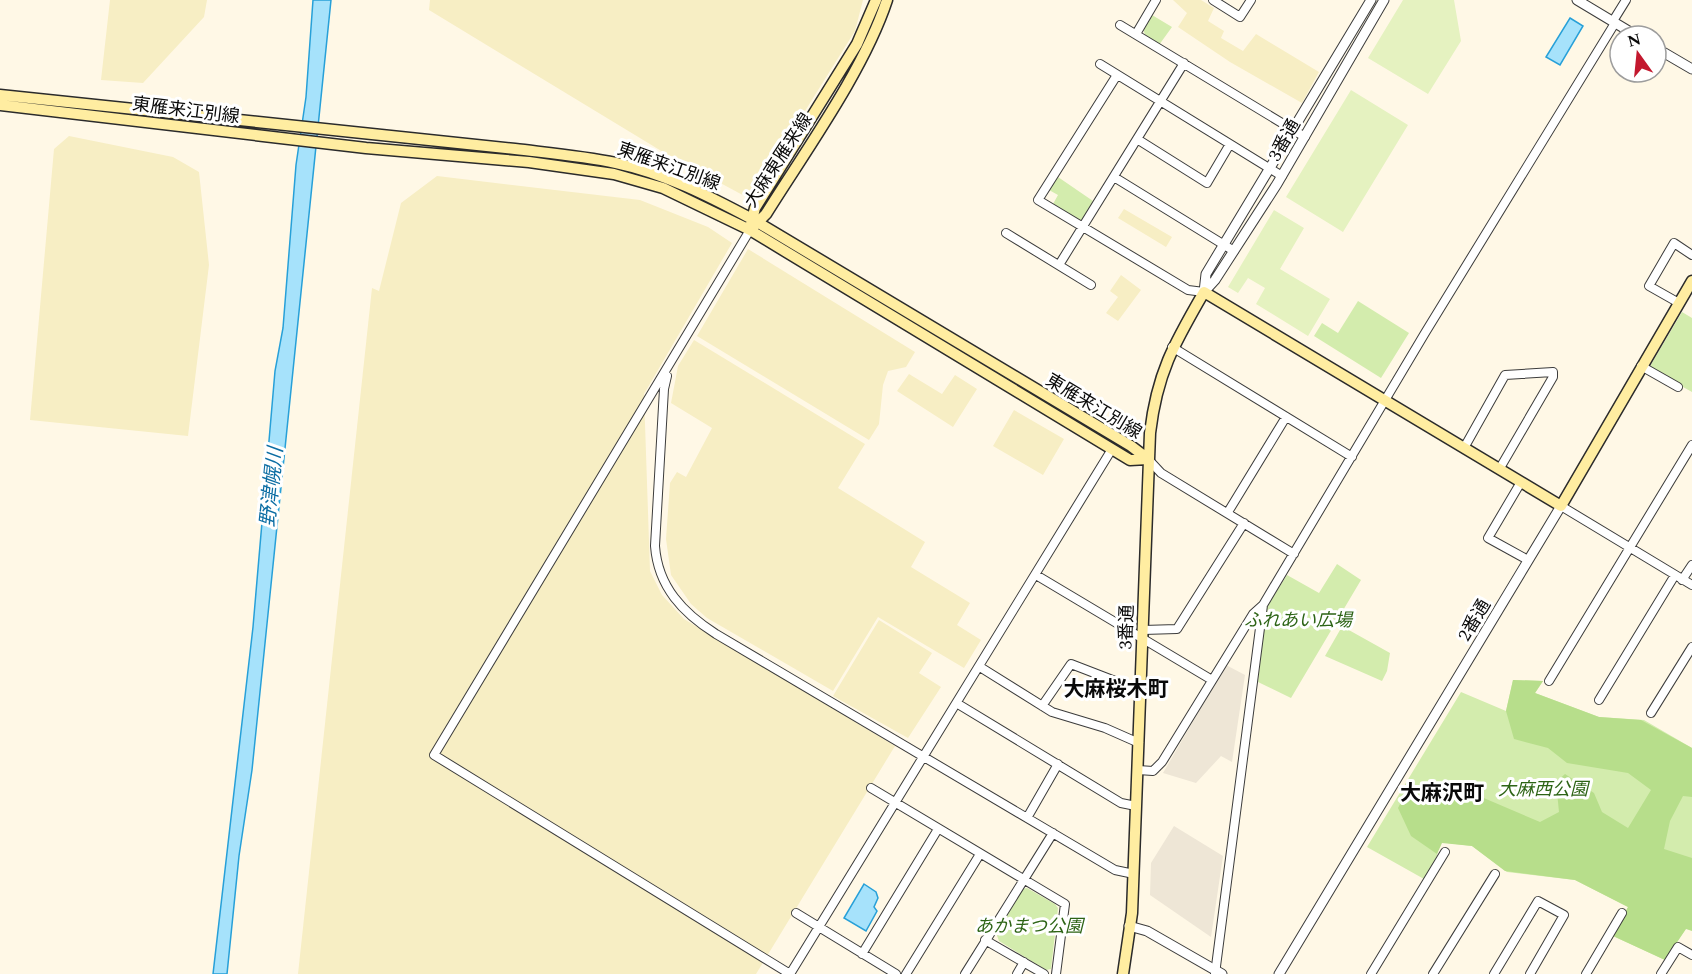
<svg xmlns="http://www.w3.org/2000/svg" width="1692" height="974" viewBox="0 0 1692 974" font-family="Spectral,'Noto Sans JP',serif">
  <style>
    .farmland { fill: #f7eec4 }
    .green { fill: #d3ecad }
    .forest { fill: #b7de8b }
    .pitch { fill: #e5f2c0 }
    .plaza { fill: #eee6d6 }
    .water { fill: #a6e2fb; stroke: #27a0d8; stroke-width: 1.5 }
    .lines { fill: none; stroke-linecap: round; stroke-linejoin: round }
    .minor-casing { stroke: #3c3c3c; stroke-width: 10 }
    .tertiary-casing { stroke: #3c3c3c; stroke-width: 11 }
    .secondary-casing { stroke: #2b2b2b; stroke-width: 13 }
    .minor { stroke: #fff; stroke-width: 8 }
    .tertiary { stroke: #fff; stroke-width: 9 }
    .secondary { stroke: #ffeda1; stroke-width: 10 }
    .labels { text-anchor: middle; stroke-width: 6; stroke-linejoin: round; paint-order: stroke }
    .street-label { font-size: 18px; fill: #090909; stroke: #fff }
    .park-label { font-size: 18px; font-style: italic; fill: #2d6416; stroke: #fff }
    .water-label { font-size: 20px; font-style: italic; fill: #0b6da3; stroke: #fff }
    .quarter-label { font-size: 21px; font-weight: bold; fill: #090909; stroke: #fff }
  </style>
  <rect width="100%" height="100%" fill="#fff8e6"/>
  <path class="farmland" d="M110,0H207L204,17L143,83L101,80Z
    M430,0H863L855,31L750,199L663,152L429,10Z
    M1173,0H1201L1214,8L1208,21L1224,31L1221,38L1243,51L1256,34L1319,72L1302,103L1230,62L1178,27L1187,13Z
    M69,136L173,157L199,172L209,265L188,436L30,420L54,149Z
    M437,176L640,200L708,227L732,243L644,394L650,571L662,595L684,619L895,746L756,974H298L372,288L379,291L401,203Z
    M1124,209L1172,237L1166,247L1118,218Z
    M748,249L915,352L906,367L888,371L883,385L879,424L869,440L697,336Z
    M1121,275L1141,290L1118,321L1106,313L1118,297L1110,291Z
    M694,340L865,444L838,488L925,542L911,567L970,603L957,625L981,640L964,668L878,617L833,691L707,618L691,604L671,575L666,539L670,483L677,472L686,477L712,428L671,403L678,366Z
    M909,374L942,394L955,375L977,389L953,427L897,391Z
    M1014,410L1064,439L1043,475L993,446Z
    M879,620L932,653L919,673L941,687L908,738L833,696Z"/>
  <path class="green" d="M1152,15L1172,27L1159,45L1145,35L1143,28Z
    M1058,177L1093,201L1081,221L1053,204L1058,195L1049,190Z
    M1358,301L1409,333L1381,378L1314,336L1322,323L1338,333Z
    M1682,312L1692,318V392L1649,368Z
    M1337,564L1361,580L1291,698L1258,682L1266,608L1287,575L1319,593Z
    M1347,629L1390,653L1387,671L1382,681L1325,656L1340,630Z
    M1513,680L1543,681L1535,693L1599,717L1644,720L1692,748V929L1687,927L1665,960L1613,936L1628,907L1575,880L1507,872L1472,846L1439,842L1437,856L1424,879L1367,847L1461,692L1506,711Z
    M1027,888L1055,904L1058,908L1051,969L1046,970L999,941L996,933L1021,889Z"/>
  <path class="forest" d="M1513,680L1543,681L1535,693L1599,717L1641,720L1692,748V797L1683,796L1670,821L1664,849L1692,858V931L1686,929L1665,960L1613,936L1628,907L1575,880L1505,871L1472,846L1442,843L1437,854L1411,836L1398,808L1403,798H1423L1439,801L1472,793L1540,822L1559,812L1556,782L1565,774L1594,793L1602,812L1628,828L1651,790L1628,773L1567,763L1548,748L1514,739L1506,711Z"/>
  <path class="pitch" d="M1403,0H1454L1461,41L1428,94L1368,58Z
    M1351,90L1408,125L1343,232L1286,197Z
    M1274,210L1304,228L1280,269L1330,299L1308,336L1256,304L1265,288L1248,278L1238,293L1228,287Z"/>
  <path class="plaza" d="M1226,665L1245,675L1232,762L1221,756L1196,783L1163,773Z
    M1174,826L1223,856L1211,937L1150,895L1151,863Z"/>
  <path class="water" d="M313,0H331L252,770L239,856L227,974H213L253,627L275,371L283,328L296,165L306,97Z
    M1570,18L1583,26L1560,65L1546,57Z
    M864,884L876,892L878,898L874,907L877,911L866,931L844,918Z"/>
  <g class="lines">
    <g class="minor-casing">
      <path id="minor" d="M1213,0L1240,17L1251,0
        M1613,21L1626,0
        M1120,25L1305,137
        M1136,34L1156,0
        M1100,64L1282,176
        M1117,75L1038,200L1188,290L1204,292
        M1137,139L1207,183L1230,144
        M1114,177L1234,251
        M750,230L434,755L790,974
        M1006,233L1091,285
        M1059,265L1184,63
        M1679,303L1649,286L1674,243L1692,255
        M1172,347L1352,457
        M1641,366L1678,387
        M667,376L664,389L655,546C658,587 683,613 716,634L1115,870L1134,874
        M1464,448L1505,375L1553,372V377L1500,468
        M1148,459L1161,473L1294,554
        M1521,482L1488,538L1528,560
        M1561,506L1692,585
        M1228,512L1286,417
        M1036,575L1212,680
        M1682,580L1692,565
        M1143,630L1177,629L1244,523
        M980,667L1052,712L1105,728L1139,743
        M1549,681L1692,445
        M1599,700L1675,575
        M958,704L1121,803L1136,806
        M1042,706L1071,664L1141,691
        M1651,713L1692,647
        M1138,770L1153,771L1162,762L1253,614L1263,605
        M871,788L1065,904L1056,974
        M1027,818L1058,764
        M796,913L896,974
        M985,940L1044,974
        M862,954L938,829
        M790,974L1112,449
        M906,974L980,854
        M965,974L1053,833
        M1017,974L1024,962
        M1215,974L1263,605L1425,333L1615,23
        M1371,974L1445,852
        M1433,974L1495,874
        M1494,974L1538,901L1564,915L1530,974
        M1586,974L1622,913
        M1661,974L1678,947L1692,955"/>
    </g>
    <g class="tertiary-casing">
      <path id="tertiary" d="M1577,0L1637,36
        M1656,48L1692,69
        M1204,292L1215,280L1277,184L1384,0
        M1204,292L1206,274L1371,0
        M1129,926L1147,931L1222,974
        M1279,974L1561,506"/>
    </g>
    <g class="secondary-casing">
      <path id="secondary" d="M0,95L515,149C548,153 583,156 616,163C664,173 709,196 752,219L1131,446L1148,459
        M0,105L366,148L529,162L614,174L663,188L750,230L1130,460L1148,459
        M751,224L755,208L857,44L876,0
        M754,226L766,214C806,150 864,70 887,0
        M1123,974L1132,913L1150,433C1157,373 1174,344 1204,292L1561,506L1692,281"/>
    </g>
    <use href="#minor" class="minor"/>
    <use href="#tertiary" class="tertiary"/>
    <use href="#secondary" class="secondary"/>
  </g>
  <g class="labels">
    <g class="street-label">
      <text transform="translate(186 110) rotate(7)" y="6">東雁来江別線</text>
      <text transform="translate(1284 140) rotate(-60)" y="6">3番通</text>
      <text transform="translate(778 160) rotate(-57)" y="6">大麻東雁来線</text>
      <text transform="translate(669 166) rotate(20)" y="6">東雁来江別線</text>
      <text transform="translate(1094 406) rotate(31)" y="6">東雁来江別線</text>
      <text transform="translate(1474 620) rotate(-59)" y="6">2番通</text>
      <text transform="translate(1126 627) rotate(-88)" y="6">3番通</text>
    </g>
    <g class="park-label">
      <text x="1298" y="626">ふれあい広場</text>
      <text x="1543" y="795">大麻西公園</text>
      <text x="1029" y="932">あかまつ公園</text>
    </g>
    <g class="water-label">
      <text transform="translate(271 487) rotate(-84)" y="7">野津幌川</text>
    </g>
    <g class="quarter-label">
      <text x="1116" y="696">大麻桜木町</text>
      <text x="1442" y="800">大麻沢町</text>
    </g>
  </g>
  <g transform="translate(1638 54) rotate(345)"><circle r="28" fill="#ffffff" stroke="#9d9d9d" stroke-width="1.5"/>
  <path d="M0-4.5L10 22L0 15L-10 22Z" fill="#c3182e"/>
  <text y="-9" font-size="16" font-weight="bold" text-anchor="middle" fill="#090909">N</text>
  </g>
</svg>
